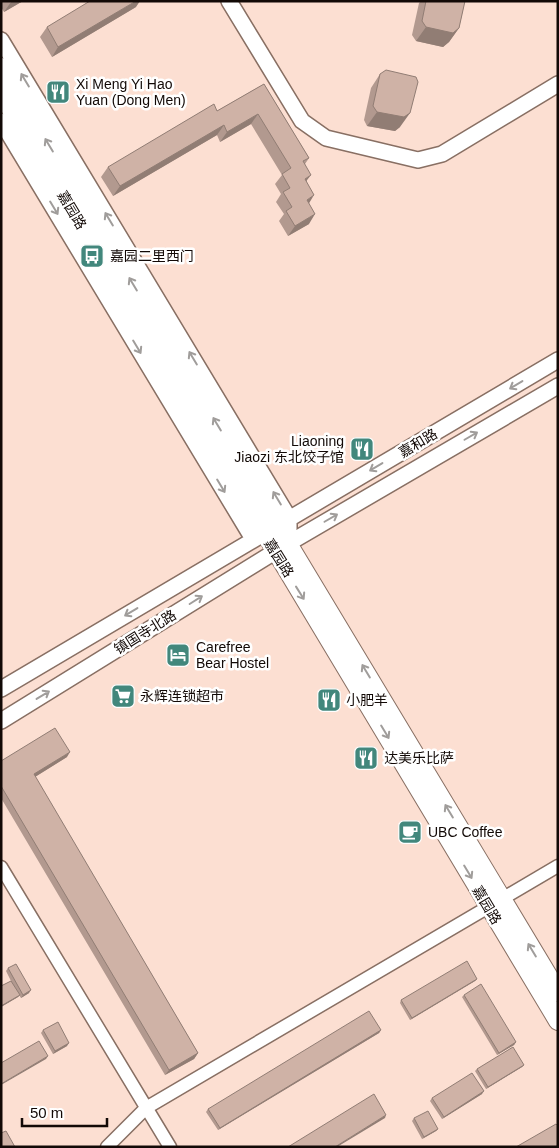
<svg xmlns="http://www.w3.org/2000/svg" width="559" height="1148" viewBox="0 0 559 1148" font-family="Arial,'Noto Sans SC',sans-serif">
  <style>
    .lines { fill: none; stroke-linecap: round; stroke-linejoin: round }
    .minor-casing { stroke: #886f63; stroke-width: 15 }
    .tertiary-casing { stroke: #886f63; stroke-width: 18 }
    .secondary-casing { stroke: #886f63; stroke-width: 20 }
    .minor { stroke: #fff; stroke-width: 12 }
    .tertiary { stroke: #fff; stroke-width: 15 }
    .secondary { stroke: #fff; stroke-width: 18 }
    .wall { fill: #b2998f }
    .shaded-wall { fill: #917d74 }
    .building { fill: #cfb2a6; stroke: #917d74 }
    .oneway { stroke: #a09d9b }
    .labels { text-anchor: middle; stroke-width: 5; stroke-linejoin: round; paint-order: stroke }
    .poi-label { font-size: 14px; fill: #120906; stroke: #fff; text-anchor: start }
    .street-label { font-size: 14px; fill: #120906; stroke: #fff }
  </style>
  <rect width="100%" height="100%" fill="#fcdfd2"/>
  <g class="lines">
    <g class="minor-casing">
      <path id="minor" d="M1,867L170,1147
        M107,1147L146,1108L558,866"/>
    </g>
    <g class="tertiary-casing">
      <path id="tertiary" d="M229,1L302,121L326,138L418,160L442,154L558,84
        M1,40L289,518V529
        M1,121L253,539
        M1,689L558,360
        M1,721L289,543L558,386"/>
    </g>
    <g class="secondary-casing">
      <path id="secondary" d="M1,67L558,992
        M1,93L558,1021"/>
    </g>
    <use href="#minor" class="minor"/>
    <use href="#tertiary" class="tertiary"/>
    <use href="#secondary" class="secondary"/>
  </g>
  <path class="wall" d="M1,1H23L4,12L1,7Z
    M421,1H465L459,28L449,42L443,47L416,41L412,35L419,3Z
    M136,7L52,57L40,37L47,27Z
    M380,74L400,127L395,131L367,126L364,120L371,88Z
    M264,84L309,158L305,164L309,203V224L288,236L279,221L284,214L276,202L281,194L275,184L282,175L251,124L220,142L217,135L113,196L101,177L108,167L217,111Z
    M67,757L35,777L198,1053L194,1059L165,1075L1,798V761Z
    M8,968L29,993L21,998L19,995L18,997L1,1007V986L11,981L6,971Z
    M477,979L475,981L410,1020L400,1003L401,1000Z
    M464,995L516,1042L514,1045L497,1055L462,997Z
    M43,1030L67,1046L53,1054L41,1033Z
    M381,1030L379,1033L218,1130L206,1112L208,1109Z
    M524,1065L522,1067L486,1089L475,1071L477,1069Z
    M482,1094L442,1119L430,1101L432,1098Z
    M414,1118L438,1129L436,1131L422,1139L412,1121Z"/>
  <path class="shaded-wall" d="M13,1H23L4,12L11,2Z
    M136,1H140L136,7L52,57L58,47Z
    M426,27L459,28L449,42L443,47L416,41Z
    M377,112L410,113L400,127L395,131L367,126Z
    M258,114L251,124L220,142L227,132Z
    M224,125L217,135L113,196L120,186Z
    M311,175L304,184L305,179Z
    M314,195L308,205L307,200Z
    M315,214L309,224L288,236L295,226Z
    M70,752L67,757L30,780L34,774Z
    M477,979L475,981L410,1020L412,1018Z
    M31,990L29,993L21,998L23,995Z
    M20,995L18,997L1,1007V1006Z
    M381,1030L379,1033L218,1130L220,1128Z
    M516,1042L514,1045L497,1055L499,1053Z
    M69,1043L67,1046L53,1054L55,1051Z
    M198,1053L194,1059L165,1075L169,1070Z
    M48,1056L46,1059L1,1085V1084Z
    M524,1065L522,1067L486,1089L488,1087Z
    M484,1091L482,1094L442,1119L444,1117Z
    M386,1115L385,1118L337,1147H335Z
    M438,1129L436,1131L422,1139L424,1137Z"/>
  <path class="building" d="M90,1H136L58,47L47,27Z
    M426,1H465L459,28L453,33L426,27L422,21Z
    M386,70L416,77L418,82L410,113L404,117L377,112L373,106L380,74Z
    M264,84L309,158L303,161L311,175L305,179L314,195L307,200L315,214L295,226L286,211L292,207L283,192L290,188L282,174L291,168L258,114L227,132L224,125L120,186L108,167L214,104L217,111Z
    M55,728L70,752L34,774L198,1053L169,1070L1,786V761Z
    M467,961L477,979L412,1018L401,1000Z
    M16,964L31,990L23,995L8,968Z
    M11,981L20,995L1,1006V986Z
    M481,984L516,1042L499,1053L464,995Z
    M369,1011L381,1030L220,1128L208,1109Z
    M58,1022L69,1043L55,1051L43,1030Z
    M39,1041L48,1056L1,1084V1063Z
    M513,1047L524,1065L488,1087L477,1069Z
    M472,1073L484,1091L444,1117L432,1098Z
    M374,1094L386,1115L335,1147H288Z
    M428,1111L438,1129L424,1137L414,1118Z
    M556,1124L558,1126V1145L555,1147H516Z
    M6,1131L15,1147H1V1133Z"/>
  <defs><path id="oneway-shaft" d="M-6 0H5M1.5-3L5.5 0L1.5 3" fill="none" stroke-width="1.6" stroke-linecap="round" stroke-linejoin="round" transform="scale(1.25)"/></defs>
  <g class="oneway">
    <use href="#oneway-shaft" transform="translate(25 80) rotate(-121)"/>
    <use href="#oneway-shaft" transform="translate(49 145) rotate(-121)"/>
    <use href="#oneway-shaft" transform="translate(54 208) rotate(59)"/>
    <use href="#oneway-shaft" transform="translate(109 219) rotate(-121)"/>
    <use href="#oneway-shaft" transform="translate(133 284) rotate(-121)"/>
    <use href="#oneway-shaft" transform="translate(137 347) rotate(59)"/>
    <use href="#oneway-shaft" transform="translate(193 358) rotate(-121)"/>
    <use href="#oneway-shaft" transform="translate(516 385) rotate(149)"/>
    <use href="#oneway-shaft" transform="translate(217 424) rotate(-121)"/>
    <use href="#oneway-shaft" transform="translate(471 436) rotate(-30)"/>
    <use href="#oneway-shaft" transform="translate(376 467) rotate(149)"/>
    <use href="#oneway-shaft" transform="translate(221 486) rotate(59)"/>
    <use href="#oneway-shaft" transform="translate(277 498) rotate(-121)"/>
    <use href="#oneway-shaft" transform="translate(331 518) rotate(-30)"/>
    <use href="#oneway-shaft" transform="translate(300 593) rotate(58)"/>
    <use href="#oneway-shaft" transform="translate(196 600) rotate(-32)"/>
    <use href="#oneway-shaft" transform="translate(131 612) rotate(149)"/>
    <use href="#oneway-shaft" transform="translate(366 671) rotate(-121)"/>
    <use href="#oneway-shaft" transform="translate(43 695) rotate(-31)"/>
    <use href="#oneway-shaft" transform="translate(385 732) rotate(59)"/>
    <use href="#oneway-shaft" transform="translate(449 811) rotate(-121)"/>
    <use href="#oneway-shaft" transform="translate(468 872) rotate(59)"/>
    <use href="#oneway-shaft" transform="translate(532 950) rotate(-121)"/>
  </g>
  <defs>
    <g id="restaurant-square" transform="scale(1.25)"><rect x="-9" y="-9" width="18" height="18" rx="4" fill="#42877c" stroke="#fff"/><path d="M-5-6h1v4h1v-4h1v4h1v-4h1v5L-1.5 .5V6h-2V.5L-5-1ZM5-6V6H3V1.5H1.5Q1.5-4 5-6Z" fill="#fff"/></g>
    <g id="bus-square" transform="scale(1.25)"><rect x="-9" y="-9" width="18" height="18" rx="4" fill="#42877c" stroke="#fff"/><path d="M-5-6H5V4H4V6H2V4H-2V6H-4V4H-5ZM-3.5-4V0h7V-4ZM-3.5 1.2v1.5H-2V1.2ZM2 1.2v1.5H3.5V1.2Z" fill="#fff"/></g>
    <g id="hotel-square" transform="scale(1.25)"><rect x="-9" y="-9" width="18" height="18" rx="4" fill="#42877c" stroke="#fff"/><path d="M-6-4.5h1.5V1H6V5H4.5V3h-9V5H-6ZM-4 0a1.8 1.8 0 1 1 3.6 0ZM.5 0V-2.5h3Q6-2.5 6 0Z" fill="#fff"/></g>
    <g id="supermarket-square" transform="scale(1.25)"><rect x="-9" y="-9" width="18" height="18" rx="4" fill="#42877c" stroke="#fff"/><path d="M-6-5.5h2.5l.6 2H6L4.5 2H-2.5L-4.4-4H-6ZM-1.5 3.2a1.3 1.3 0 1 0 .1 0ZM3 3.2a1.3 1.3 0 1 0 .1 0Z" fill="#fff"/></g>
    <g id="cafe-square" transform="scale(1.25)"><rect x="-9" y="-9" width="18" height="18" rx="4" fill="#42877c" stroke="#fff"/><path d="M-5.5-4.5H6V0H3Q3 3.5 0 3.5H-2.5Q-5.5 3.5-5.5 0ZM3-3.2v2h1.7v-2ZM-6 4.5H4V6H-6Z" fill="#fff"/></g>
  </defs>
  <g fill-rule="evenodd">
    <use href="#restaurant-square" x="58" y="92"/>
    <use href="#bus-square" x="92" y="256"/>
    <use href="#restaurant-square" x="362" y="449"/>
    <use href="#hotel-square" x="178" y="655"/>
    <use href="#supermarket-square" x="123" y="696"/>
    <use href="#restaurant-square" x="329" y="700"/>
    <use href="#restaurant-square" x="366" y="758"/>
    <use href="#cafe-square" x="410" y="832"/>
  </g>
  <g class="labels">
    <g class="poi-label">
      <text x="76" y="89">Xi Meng Yi Hao<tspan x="76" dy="16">Yuan (Dong Men)</tspan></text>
      <text x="110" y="261">嘉园二里西门</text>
      <text x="344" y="446" text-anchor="end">Liaoning<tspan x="344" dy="16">Jiaozi 东北饺子馆</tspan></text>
      <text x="196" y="652">Carefree<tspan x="196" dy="16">Bear Hostel</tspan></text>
      <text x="140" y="701">永辉连锁超市</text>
      <text x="346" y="705">小肥羊</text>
      <text x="384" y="763">达美乐比萨</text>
      <text x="428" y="837">UBC Coffee</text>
    </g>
    <g class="street-label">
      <text transform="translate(72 210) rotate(59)" y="5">嘉园路</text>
      <text transform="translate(418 443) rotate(-31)" y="5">嘉和路</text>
      <text transform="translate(279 558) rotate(58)" y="5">嘉园路</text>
      <text transform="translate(145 632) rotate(-32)" y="5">镇国寺北路</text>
      <text transform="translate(487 905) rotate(59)" y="5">嘉园路</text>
    </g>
  </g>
  <rect width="559" height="1148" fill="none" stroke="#120906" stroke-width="5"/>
  <path d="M22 1118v8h85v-8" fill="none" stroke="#120906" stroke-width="2.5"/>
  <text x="30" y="1118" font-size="15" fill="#120906" stroke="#ffffff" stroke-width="4" paint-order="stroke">50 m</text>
</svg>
